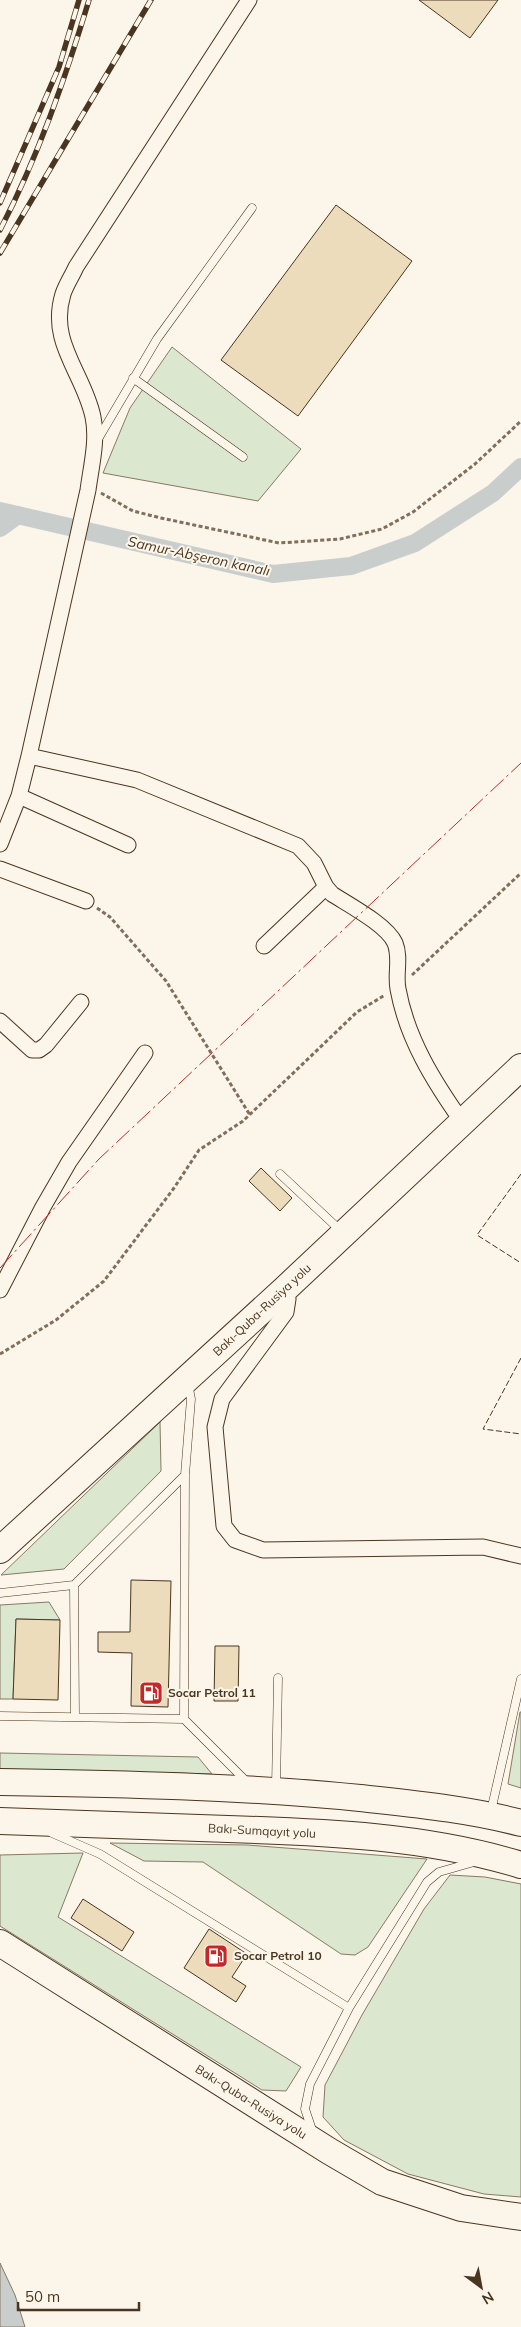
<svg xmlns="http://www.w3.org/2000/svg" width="521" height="2327" viewBox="0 0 521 2327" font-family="Mulish,sans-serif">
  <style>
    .green { fill: #dce7d0; stroke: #887966 }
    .water { fill: #c9cecd; stroke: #887966 }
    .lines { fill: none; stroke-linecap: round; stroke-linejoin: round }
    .canal { stroke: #c9cecd; stroke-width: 18 }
    .building { fill: #ecdcbc; stroke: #4a3520 }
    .lane-casing { stroke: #4a3520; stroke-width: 9 }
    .street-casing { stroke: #4a3520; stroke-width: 17 }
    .highway-casing { stroke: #4a3520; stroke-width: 28 }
    .path { stroke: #7f6f5c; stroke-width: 3; stroke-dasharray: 4 2.5; stroke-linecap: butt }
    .lane { stroke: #fbf6e9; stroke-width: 8 }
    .street { stroke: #fbf6e9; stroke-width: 15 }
    .highway { stroke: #fbf6e9; stroke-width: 26 }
    .rail-casing { stroke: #4a3520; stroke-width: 5.5 }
    .rail { stroke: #fbf6e9; stroke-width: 4; stroke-dasharray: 11; stroke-linecap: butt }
    .fence { stroke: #4a3520; stroke-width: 1; stroke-dasharray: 6 2.5; stroke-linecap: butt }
    .power { stroke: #c62828; stroke-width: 1; stroke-dasharray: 18 4 2.5 4; stroke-linecap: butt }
    .labels { text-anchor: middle; stroke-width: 4; stroke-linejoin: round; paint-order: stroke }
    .street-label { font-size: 12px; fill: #4a3520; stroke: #fbf6e9 }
    .poi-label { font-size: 12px; font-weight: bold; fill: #4a3520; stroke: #fbf6e9; text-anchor: start }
    .water-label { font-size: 14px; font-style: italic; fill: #4a3520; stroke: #fbf6e9 }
  </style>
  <rect width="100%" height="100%" fill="#fbf6e9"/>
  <path class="green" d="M172,347L301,449L258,501L103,473L130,408Z
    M160,1422L161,1471L64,1569L1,1575Z
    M49,1602L60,1620L16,1619L13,1699H0V1605Z
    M520,1712H521V1788L508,1784Z
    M0,1753L198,1757L212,1774L0,1769Z
    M110,1843L247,1845L427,1859L368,1947L355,1955L341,1954L203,1862L144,1861Z
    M83,1853L58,1917L301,2067L286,2091L262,2090L0,1926V1855Z
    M450,1875L485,1877L521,1884V2197L484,2194L408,2174L344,2140L323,2117L325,2085L362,2015L424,1909Z"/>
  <path class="water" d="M0,2263L15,2295L25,2327H0Z"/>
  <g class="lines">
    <path class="canal" d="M0,511L273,574L351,566L415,543L493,493L521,467
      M0,528L18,515"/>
  </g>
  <path class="building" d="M419,0H498L470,38Z
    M336,205L412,261L298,416L221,360Z
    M261,1168L292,1198L280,1211L249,1181Z
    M131,1580L171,1581L168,1707L131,1706L132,1653L98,1652V1632H130Z
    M16,1619L60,1620L58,1700L13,1699Z
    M215,1646H239L238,1701H214Z
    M83,1899L134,1932L122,1951L71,1918Z
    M209,1929L247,1954L232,1977L246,1986L236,2002L184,1968Z"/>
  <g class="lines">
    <g class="lane-casing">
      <path id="lane" d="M133,378L243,457
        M98,439L157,339L252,208
        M280,1174L341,1231
        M74,1585L75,1717
        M0,1593L74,1585L185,1475
        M0,1716L184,1719L247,1782
        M184,1719L185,1475L191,1399L188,1384
        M276,1787L278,1678
        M491,1811L521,1679
        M52,1833L100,1854L349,2008
        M312,2130L305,2109L310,2084L349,2008L427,1882L439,1872L474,1862"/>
    </g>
    <g class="street-casing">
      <path id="street" d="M29,756L137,780L298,846L314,863L326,887L332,894C349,905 387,925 395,943C401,958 395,974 398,989C407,1039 434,1082 463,1123
        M19,796L128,845
        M0,844L19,796L29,756L88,490C91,467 98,440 93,417C84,373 48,343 63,294C66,285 72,276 76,267L249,0
        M0,869L86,901
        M264,946L326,887
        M0,1021L32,1050H39L46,1045L81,1002
        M285,1289L288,1299L286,1312L222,1399L215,1427L224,1526L235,1540L263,1550L483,1547L521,1556
        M0,1290L43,1207L69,1162L145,1053"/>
    </g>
    <g class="highway-casing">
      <path id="highway" d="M0,1550L285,1289L521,1067
        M0,1782C120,1784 240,1786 360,1798C414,1804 468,1809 521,1823
        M0,1821C76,1824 152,1826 228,1829C325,1832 427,1836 521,1865
        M0,1943L329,2151L382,2182L461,2208L521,2217"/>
    </g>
    <path class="path" d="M101,493L133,511L161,518L279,543L340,539L382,529L413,512L475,464L521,421
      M97,908L110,917L166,981L250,1115
      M412,975L521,873
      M0,1354L56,1320L104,1281L174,1188L199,1150L243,1121L357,1012L385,995"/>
    <use href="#lane" class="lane"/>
    <use href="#street" class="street"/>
    <use href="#highway" class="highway"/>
    <g class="rail-casing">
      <path id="rail" d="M0,203L59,67L79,0
        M0,230C38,157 65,79 89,0
        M0,253L151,0"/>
    </g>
    <use href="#rail" class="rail"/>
    <path class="fence" d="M521,1174L477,1235L521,1263
      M521,1358L483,1429L521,1434"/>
    <path class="power" d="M0,1268L99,1159L521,763"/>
  </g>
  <defs>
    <g id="fuel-square" transform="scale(1.25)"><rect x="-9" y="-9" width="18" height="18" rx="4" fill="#c62828" stroke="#fbf6e9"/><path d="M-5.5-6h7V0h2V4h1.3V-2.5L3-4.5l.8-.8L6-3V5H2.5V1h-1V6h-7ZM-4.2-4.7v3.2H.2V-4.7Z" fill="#fff"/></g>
  </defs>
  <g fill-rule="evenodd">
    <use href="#fuel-square" x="151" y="1693"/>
    <use href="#fuel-square" x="216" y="1956"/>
  </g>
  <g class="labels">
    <g class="street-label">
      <text transform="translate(262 1310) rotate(-43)" y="4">Bakı-Quba-Rusiya yolu</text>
      <text transform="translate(262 1831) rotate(3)" y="4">Bakı-Sumqayıt yolu</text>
      <text transform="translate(251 2102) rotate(32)" y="4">Bakı-Quba-Rusiya yolu</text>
    </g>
    <g class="poi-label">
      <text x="168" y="1697">Socar Petrol 11</text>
      <text x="234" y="1960">Socar Petrol 10</text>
    </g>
    <g class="water-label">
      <text transform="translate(199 556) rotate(12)" y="5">Samur-Abşeron kanalı</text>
    </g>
  </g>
  <g transform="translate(481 2287) rotate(148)" stroke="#fbf6e9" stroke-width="4" paint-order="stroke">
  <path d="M0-4L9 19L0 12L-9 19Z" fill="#4a3520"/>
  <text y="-8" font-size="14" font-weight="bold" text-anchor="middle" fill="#4a3520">N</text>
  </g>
  <path d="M18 2302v8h121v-8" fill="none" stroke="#4a3520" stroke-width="2.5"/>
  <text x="25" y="2302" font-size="15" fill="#4a3520" stroke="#fbf6e9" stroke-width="4" paint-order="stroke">50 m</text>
</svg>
